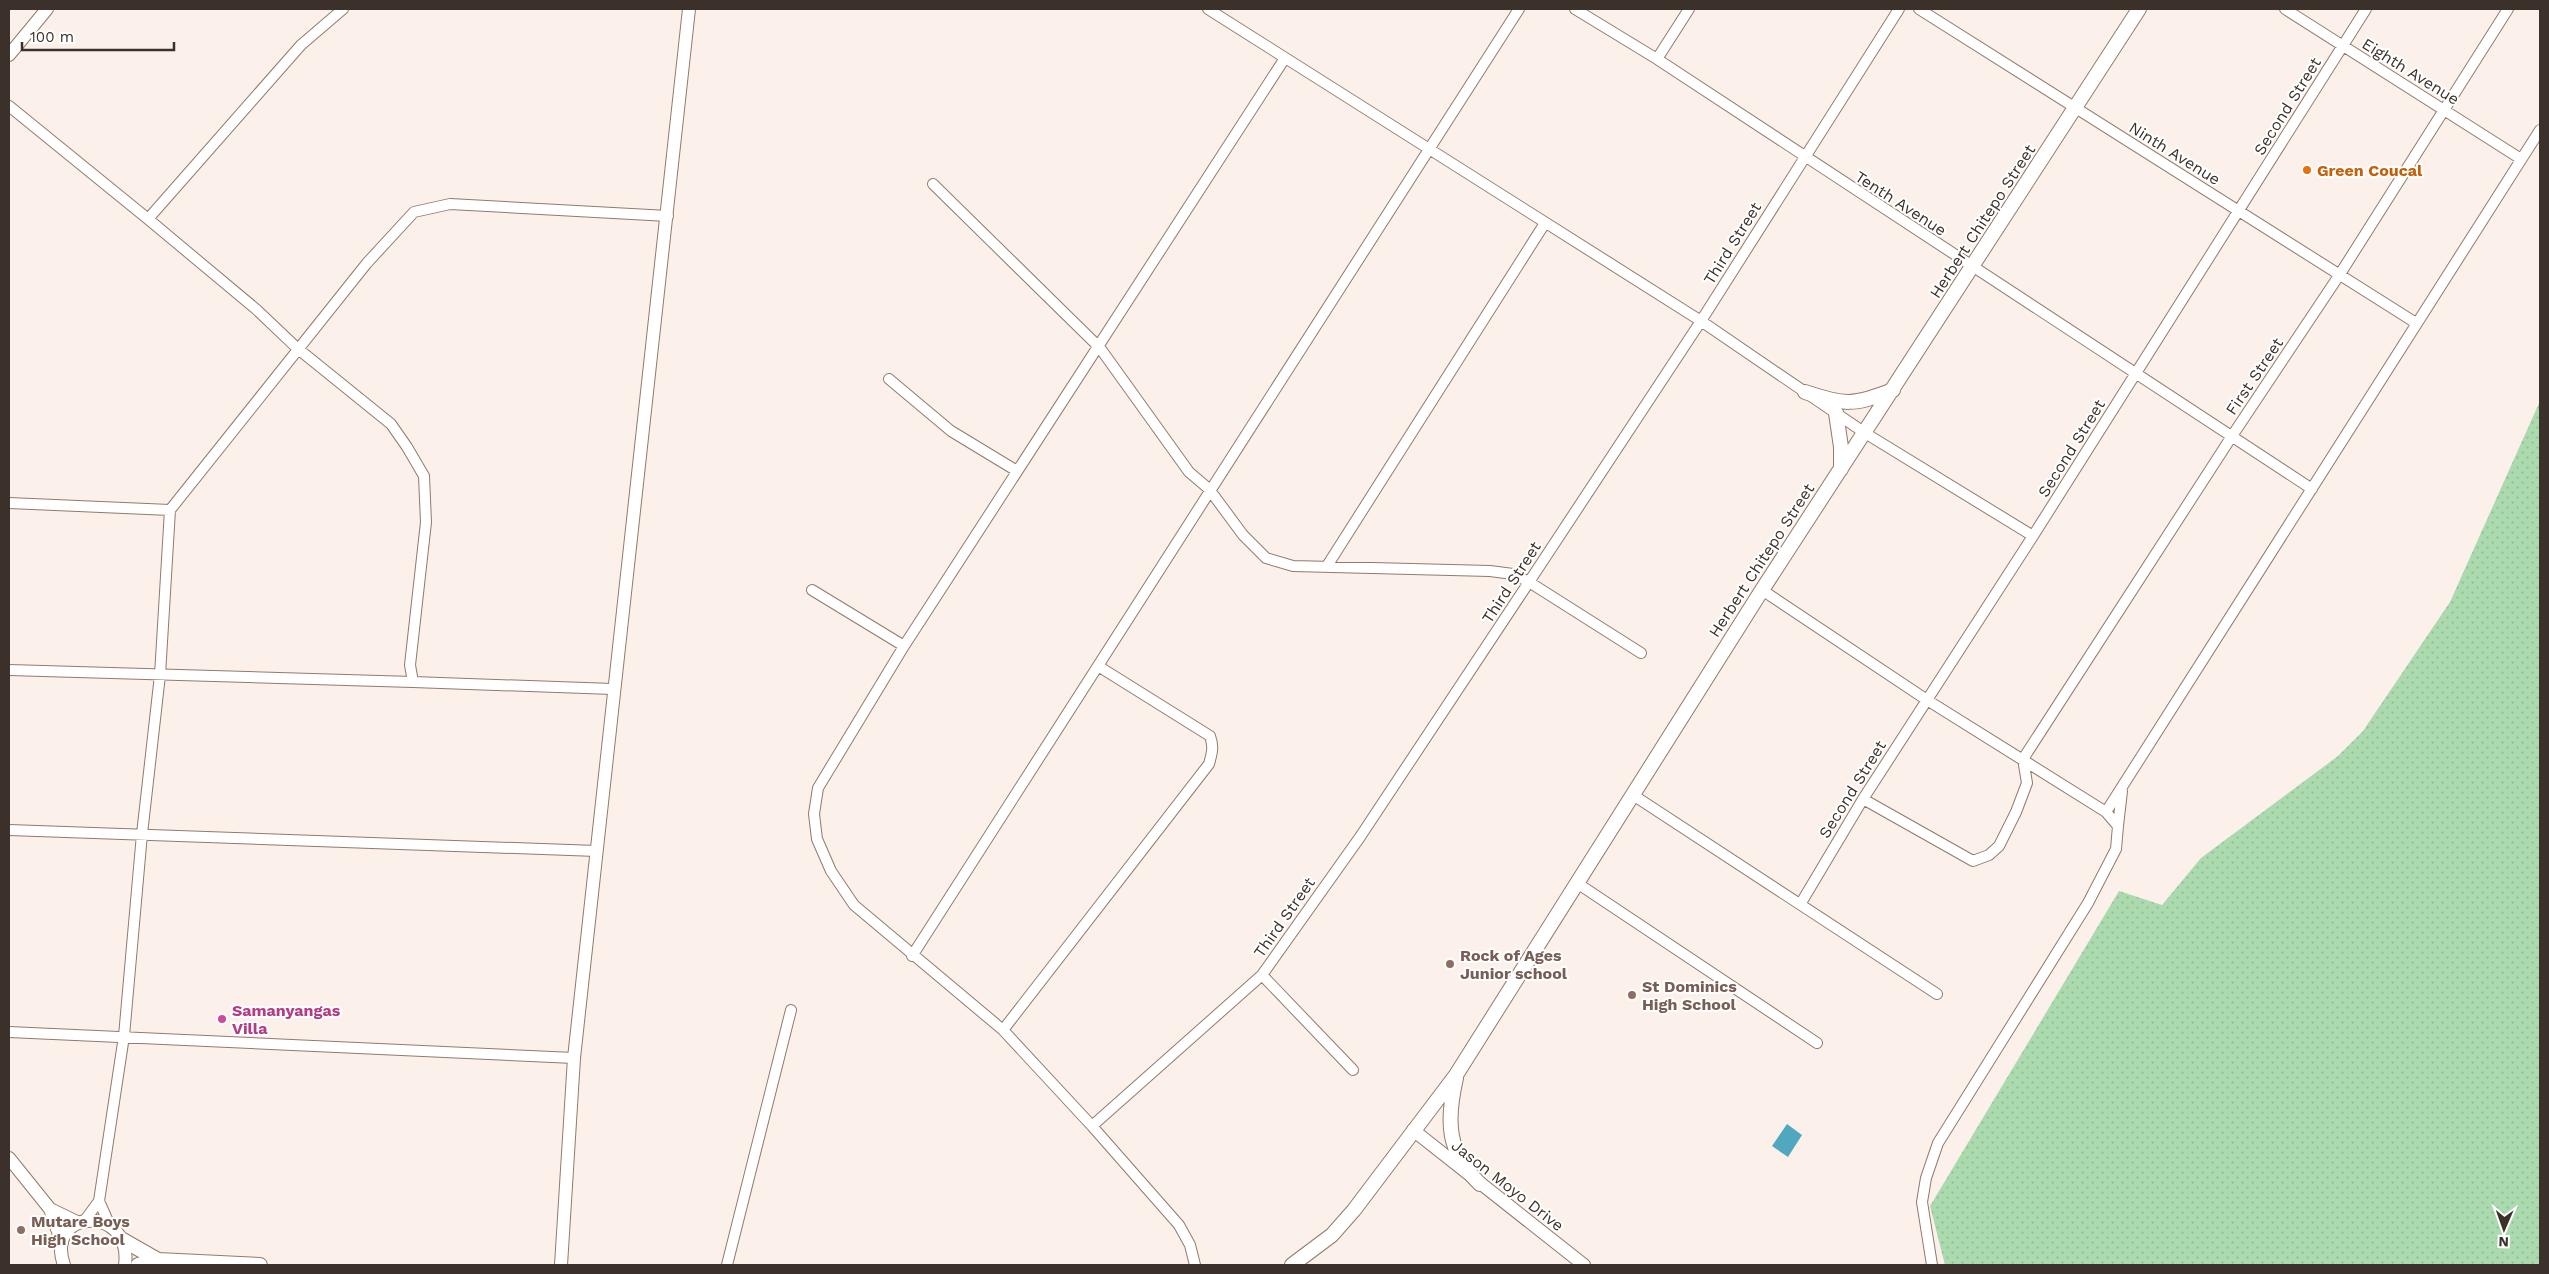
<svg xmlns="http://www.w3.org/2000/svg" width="2549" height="1274" viewBox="0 0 2549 1274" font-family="'Work Sans',sans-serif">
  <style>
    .grass { fill: url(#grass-dots) }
    .water { fill: #4fa8c0 }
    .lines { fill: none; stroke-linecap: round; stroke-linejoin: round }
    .minor-casing { stroke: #927a6a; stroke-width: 12 }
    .tertiary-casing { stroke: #927a6a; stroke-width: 14 }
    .secondary-casing { stroke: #927a6a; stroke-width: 16 }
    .minor { stroke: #fff; stroke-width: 10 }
    .tertiary { stroke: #fff; stroke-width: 12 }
    .secondary { stroke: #fff; stroke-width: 14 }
    .food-dot { fill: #e8710a; stroke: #fff; stroke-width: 2 }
    .education-dot { fill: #8d6e63; stroke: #fff; stroke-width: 2 }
    .hotel-dot { fill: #d1479c; stroke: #fff; stroke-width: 2 }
    .labels { text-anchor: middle; stroke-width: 4; stroke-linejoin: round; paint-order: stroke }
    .street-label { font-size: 16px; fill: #3b302a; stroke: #fff }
    .food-label { font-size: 16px; font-weight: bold; fill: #c56008; stroke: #fff; text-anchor: start }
    .education-label { font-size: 16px; font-weight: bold; fill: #785e54; stroke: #fff; text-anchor: start }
    .hotel-label { font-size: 16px; font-weight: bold; fill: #b23c85; stroke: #fff; text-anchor: start }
  </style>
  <defs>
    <pattern id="grass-dots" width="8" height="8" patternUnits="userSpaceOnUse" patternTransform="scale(1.25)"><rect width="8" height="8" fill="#aadaae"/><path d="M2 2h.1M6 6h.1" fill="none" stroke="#93bb96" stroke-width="1.8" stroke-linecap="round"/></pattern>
  </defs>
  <rect width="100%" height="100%" fill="#fcf1ea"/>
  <path class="grass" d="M2540,401V1265H1945L1930,1206L2119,891L2162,905L2201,858L2338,756L2363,731L2450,602Z"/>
  <path class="water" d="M1787,1124L1802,1135L1788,1157L1772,1146Z"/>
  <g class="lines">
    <g class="minor-casing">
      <path id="minor" d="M1208,9L1701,321L1865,433L2033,536
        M1575,9L1657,59L2312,489
        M1919,9L2416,323
        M2285,9L2521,159
        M1657,59L1689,9
        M9,106L148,219L257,310L297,348L391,424L407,447L424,476L426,522L410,665L413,682L613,689
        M933,184L1100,348L1189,472L1209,489L1243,535L1266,558L1293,566L1490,571L1513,574L1529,582L1641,653
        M148,219L301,45L343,9
        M889,379L951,431L1017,471
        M9,503L170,510L367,263L414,212L450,204L668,216
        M1327,566L1545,223
        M812,590L904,646
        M1762,590L1927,700L2106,812L2118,826L2116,849L2088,903L1938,1143L1926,1178L1922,1202L1932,1265
        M9,670L413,682
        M1633,795L1937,994
        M1863,799L1973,861L1989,855L1999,846L2016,812L2027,783L2023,759L2232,436L2340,274L2508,9
        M2106,812L2540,130
        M2118,826L2122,791
        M9,830L597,851
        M1577,883L1817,1043
        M1801,903L1863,799L2033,536L2366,9
        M912,956L1519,9
        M1262,975L1353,1070
        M1003,1030L1209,764C1212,753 1214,747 1210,736L1098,666
        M9,1032L574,1058
        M1092,1126L1262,975L1360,837L1529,582L1701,321L1899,9
        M99,1201L111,1228
        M85,1220L99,1201L124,1036L142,834L160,675L170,510
        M727,1265L791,1010
        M1195,1265L1190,1245L1179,1225L1092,1126L1003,1030L854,905L831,871L817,839L814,814L818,788L904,646L1285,58"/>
    </g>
    <g class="tertiary-casing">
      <path id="tertiary" d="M9,55L47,9
        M1413,1130L1584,1265
        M9,1158L50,1209L62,1243
        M50,1209L77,1222
        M64,1265C44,1208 133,1204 125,1265
        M561,1265L574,1058L689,9"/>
    </g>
    <g class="secondary-casing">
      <path id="secondary" d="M1805,392C1845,405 1853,406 1893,390
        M1836,413L1841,447V469
        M1456,1078C1446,1122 1447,1152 1480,1184
        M123,1240L158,1260
        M138,1265L158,1260L260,1265
        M1292,1265L1332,1235L1354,1210L1456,1075L1762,590L2139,9"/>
    </g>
    <use href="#minor" class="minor"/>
    <use href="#tertiary" class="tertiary"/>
    <use href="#secondary" class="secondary"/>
  </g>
  <circle class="food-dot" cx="2307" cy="170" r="5"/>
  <g class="education-dot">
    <circle cx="1450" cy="964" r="5"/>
    <circle cx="1632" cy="995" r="5"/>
    <circle cx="21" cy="1230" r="5"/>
  </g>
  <circle class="hotel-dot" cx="222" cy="1019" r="5"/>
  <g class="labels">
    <g class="street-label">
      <text transform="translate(2411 71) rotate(32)" y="6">Eighth Avenue</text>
      <text transform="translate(2287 106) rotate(-58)" y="6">Second Street</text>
      <text transform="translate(2175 153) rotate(32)" y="6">Ninth Avenue</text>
      <text transform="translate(1901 203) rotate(33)" y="6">Tenth Avenue</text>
      <text transform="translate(1982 221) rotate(-57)" y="6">Herbert Chitepo Street</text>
      <text transform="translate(1732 243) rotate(-58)" y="6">Third Street</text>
      <text transform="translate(2254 376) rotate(-56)" y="6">First Street</text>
      <text transform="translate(2071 448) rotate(-58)" y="6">Second Street</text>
      <text transform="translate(1761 560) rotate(-57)" y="6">Herbert Chitepo Street</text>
      <text transform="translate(1511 582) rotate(-57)" y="6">Third Street</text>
      <text transform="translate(1852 789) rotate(-58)" y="6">Second Street</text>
      <text transform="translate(1284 917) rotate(-55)" y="6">Third Street</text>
      <text transform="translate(1508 1185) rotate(38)" y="6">Jason Moyo Drive</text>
    </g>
    <g class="food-label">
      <text x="2317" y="176">Green Coucal</text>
    </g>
    <g class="education-label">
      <text x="1460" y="961">Rock of Ages<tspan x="1460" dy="18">Junior school</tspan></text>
      <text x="1642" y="992">St Dominics<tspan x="1642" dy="18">High School</tspan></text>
      <text x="31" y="1227">Mutare Boys<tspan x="31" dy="18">High School</tspan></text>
    </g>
    <g class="hotel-label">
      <text x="232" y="1016">Samanyangas<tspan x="232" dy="18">Villa</tspan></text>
    </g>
  </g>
  <rect width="2549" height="1274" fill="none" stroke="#3b302a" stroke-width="20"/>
  <g transform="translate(2504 1229) rotate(182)" stroke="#ffffff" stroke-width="4" paint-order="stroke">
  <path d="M0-4L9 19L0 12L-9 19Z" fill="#3b302a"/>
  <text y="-8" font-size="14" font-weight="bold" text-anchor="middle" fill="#3b302a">N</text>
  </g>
  <path d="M22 42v8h152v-8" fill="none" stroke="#3b302a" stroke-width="2.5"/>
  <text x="30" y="42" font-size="15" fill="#3b302a" stroke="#ffffff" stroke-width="4" paint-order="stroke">100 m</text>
</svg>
